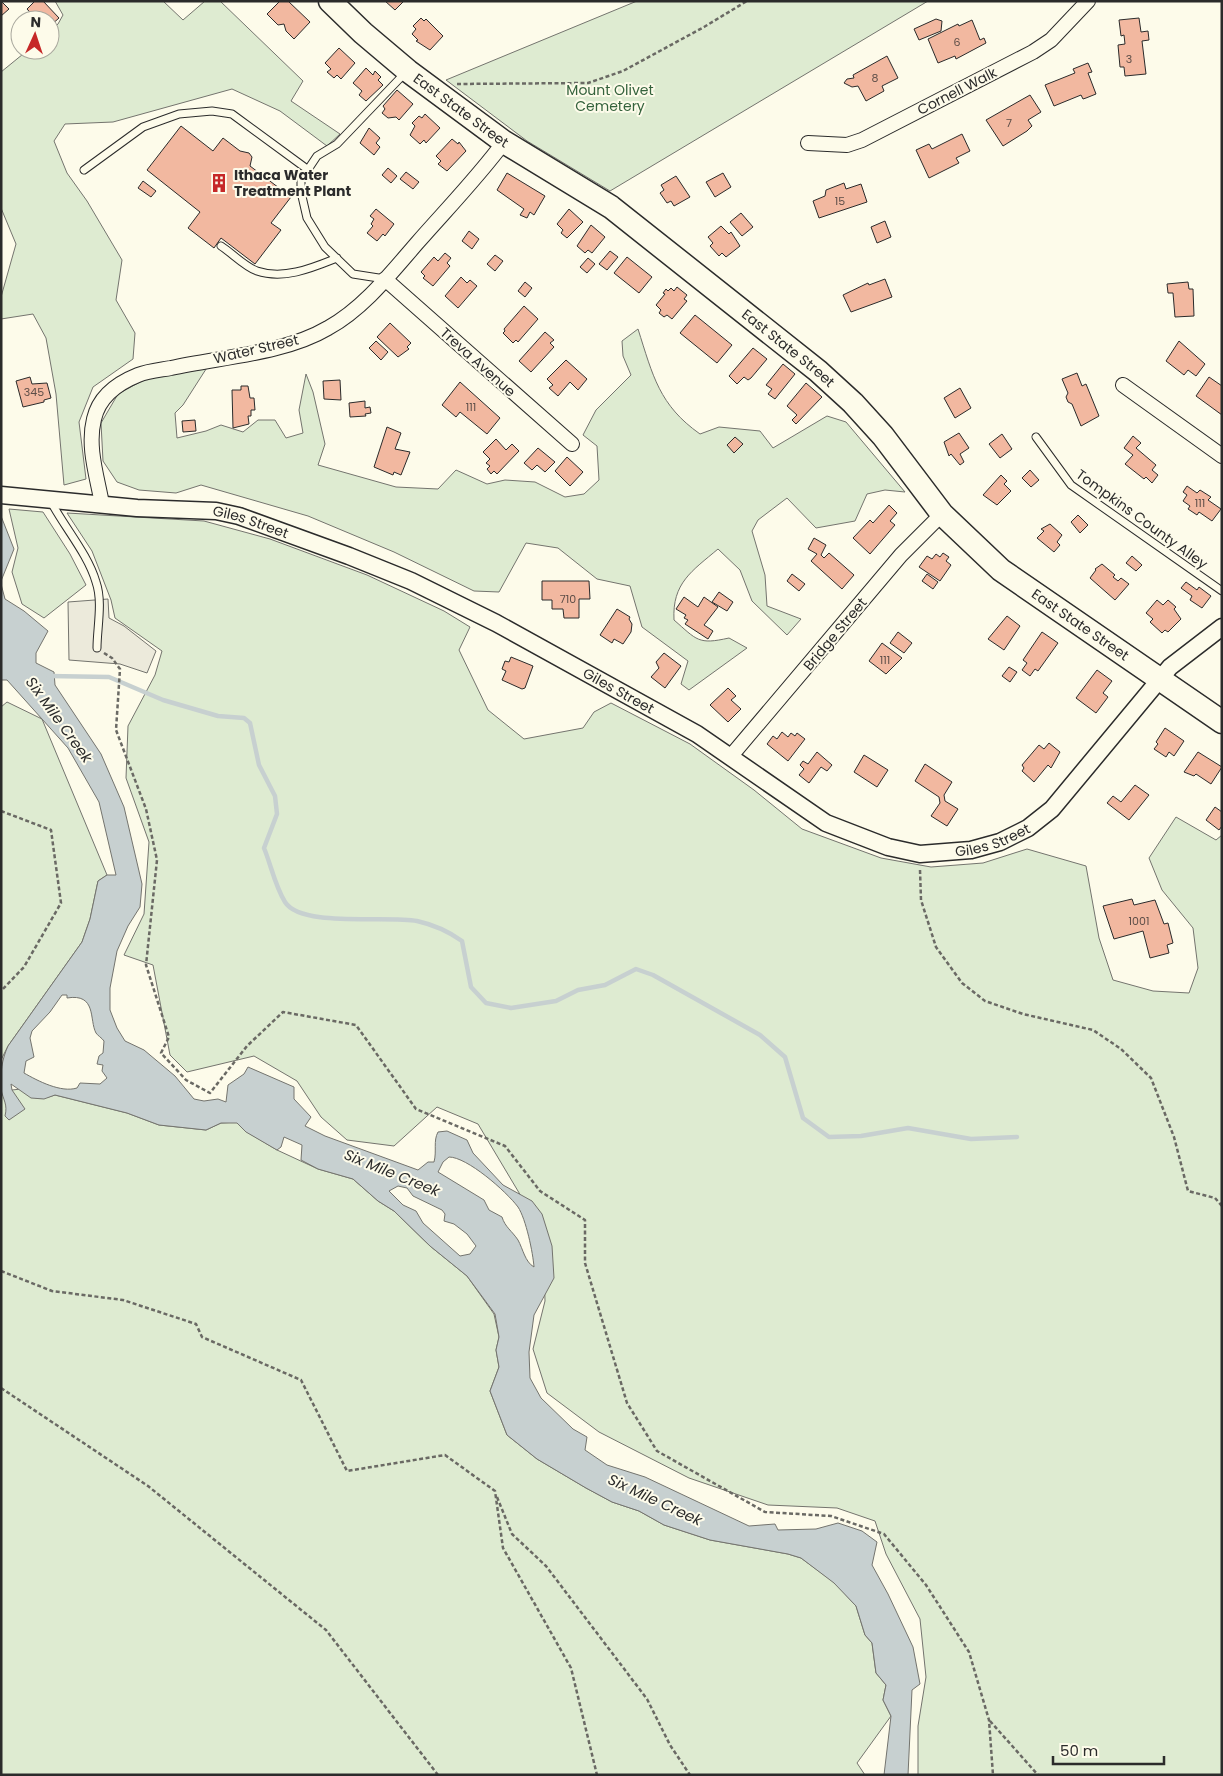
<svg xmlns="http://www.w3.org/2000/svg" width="1223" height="1776" viewBox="0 0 1223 1776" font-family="Poppins,sans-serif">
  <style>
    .green { fill: #deebd1; stroke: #74746e }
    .parking { fill: #eceadb; stroke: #74746e }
    .water { fill: #c7d0d0; stroke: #74746e; fill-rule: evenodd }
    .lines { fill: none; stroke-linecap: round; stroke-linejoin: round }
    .stream { stroke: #c7d0d0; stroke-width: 4.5 }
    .building { fill: #f2b8a0; stroke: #2b2b2b }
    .service-casing { stroke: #2b2b2b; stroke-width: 9 }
    .minor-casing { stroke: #2b2b2b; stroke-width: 16 }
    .tertiary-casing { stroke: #2b2b2b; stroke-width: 19 }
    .trunk-casing { stroke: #2b2b2b; stroke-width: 25 }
    .path { stroke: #6a6964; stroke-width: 2.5; stroke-dasharray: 4 2.5; stroke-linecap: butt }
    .service { stroke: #fdfbea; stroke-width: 7 }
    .minor { stroke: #fdfbea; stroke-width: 14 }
    .tertiary { stroke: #fdfbea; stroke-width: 16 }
    .trunk { stroke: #fdfbea; stroke-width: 22 }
    .labels { text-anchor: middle; stroke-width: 4; stroke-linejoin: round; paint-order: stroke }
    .number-label { font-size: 11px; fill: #5d4e48 }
    .park-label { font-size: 14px; fill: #34623c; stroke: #fdfbea }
    .street-label { font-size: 14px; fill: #2b2b2b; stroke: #fdfbea }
    .poi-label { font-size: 14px; font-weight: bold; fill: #2b2b2b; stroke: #fdfbea; text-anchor: start }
    .water-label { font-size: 15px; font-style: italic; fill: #2b2b2b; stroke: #fdfbea }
  </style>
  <rect width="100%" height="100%" fill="#fdfbea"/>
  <path class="green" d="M55,1H163L183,20L205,1H220L303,81L291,101L340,134L327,146L280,111L232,89L113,122L65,124L54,141L67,173L87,201L122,260L116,300L135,333L133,359L93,387L79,422L86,479L64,485L56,394L46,338L33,314L1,319V297L16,244L1,208V72L28,50H50V31L58,24L63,15Z
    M637,1H928L610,191L527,141L446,80Z
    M638,329C653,376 659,405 700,434L719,427L760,431L773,448L827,416L846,422L905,492L885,490L867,494L855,521L816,528L787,498L758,520L752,531L765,575L767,606L801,619L787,635L752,601L740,570L718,549C692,571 672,583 674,620C697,640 698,645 729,638L747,648L689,690L681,684L688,661L642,627L630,586L597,579L558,548L526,543L499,592L474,591L394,552L308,516L201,485L176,493L139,490L117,482L103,461L101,423L118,394L149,377L208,366L183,405L175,413L177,438L206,431L221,425L243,432L258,420H275L286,438L303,433L299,410L306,374L313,392L325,444L318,465L396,487L438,489L456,470L487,484L505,480L535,482L565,497L584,494L599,480L597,446L583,435L596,410L631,375L623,356L622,341Z
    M9,509L43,512L70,554L86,585L44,618L22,604L12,572L18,548Z
    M67,513L204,521L270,539L367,575L444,611L470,627L459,650L488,710L524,739L583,728L594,712L611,703L690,744L754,790L802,829L881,858L931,867L983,863L1027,849L1086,866L1099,938L1113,980L1153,991L1189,993L1198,968L1193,928L1162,890L1149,858L1176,817L1216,840L1222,835V1775H918V1726L926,1677L920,1619L886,1554L875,1521L837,1508L768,1505L689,1478L599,1432L547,1393L533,1349L545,1301L543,1233L478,1124L437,1107L394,1146L347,1140L321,1117L297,1081L254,1056L187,1072L170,1055L153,965L124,955L144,914L149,842L126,778L128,726L155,675L162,651L115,618L111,600L92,551Z
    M7,702L42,719L107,875L98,881L90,919L82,942L8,1046L1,1060V707Z
    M21,1089C33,1100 40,1100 55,1095L127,1113L159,1125L206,1130L221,1123L237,1122L247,1132L277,1150L318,1169L353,1179L378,1201L394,1211L430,1246L467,1276L494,1314L499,1337L496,1350L499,1367L490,1391L507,1435L537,1459L586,1488L612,1502L639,1511L664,1525L710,1540L788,1554L801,1558L835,1583L856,1606L865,1635L872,1643L876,1673L886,1685L883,1700L891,1716L857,1763L865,1775H1V1091L8,1106L9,1120L12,1090Z"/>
  <path class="parking" d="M108,599L109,618L124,626L156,651L147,673L120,664L69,660L68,602Z"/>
  <path class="water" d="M1,516L14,549L1,581Z
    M1,584L5,599L24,611L48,631L36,653V663L54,672L55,685L101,754L124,807L142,884L140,907L128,926L117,951L110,988V1010L117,1028L125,1041L144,1050L175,1076L194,1099L204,1101L218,1099L226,1102L228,1085L244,1074L248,1067L294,1087V1099L311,1117L305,1126L325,1136L418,1170L428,1162H434C437,1151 433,1141 438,1132L447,1131L467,1140L473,1153L503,1185L532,1201L542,1214L552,1246L554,1278L534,1315L529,1352L530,1378L541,1398L573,1429L587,1437L585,1450L607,1465L645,1477L749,1526L775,1524L778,1530L816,1529L838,1523L862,1531L877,1542L872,1565L888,1594L913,1647L920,1684L912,1690L908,1775H884L891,1716L883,1700L886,1685L876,1673L872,1643L865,1635L856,1606L834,1583L801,1558L788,1554L710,1540L664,1525L639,1511L612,1502L586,1488L537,1459L507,1435L490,1391L499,1367L496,1350L499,1337L495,1314L467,1276L430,1246L394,1211L378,1201L353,1179L318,1169L301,1160L302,1145L284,1137L281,1147L277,1150L246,1132L237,1123H221L206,1130L159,1125L127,1113L55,1095L44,1099L31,1098L11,1084L12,1090L25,1109L9,1120L5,1116C8,1104 3,1100 1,1089C0,1073 2,1059 8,1046L82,942L90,919L98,881L107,875H116L99,802L68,748L7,680H1ZM62,995H67V998C97,993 89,1020 96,1033C97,1035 102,1038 104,1041L103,1053L99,1056L97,1064L103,1065L102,1071L107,1078L100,1084L80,1083L77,1088C61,1093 38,1081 24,1073L26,1061L34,1057L30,1038L32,1031L50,1012ZM449,1157C467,1157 506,1191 518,1207C526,1219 533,1253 534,1267C525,1262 523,1249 518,1240C512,1231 505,1227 502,1217L489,1210L484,1200L438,1172L443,1162ZM398,1186L407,1188L413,1196L442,1210L445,1214L444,1221L454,1224L467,1234L476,1246L470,1254L460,1256L423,1223L416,1211L403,1205L389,1191Z"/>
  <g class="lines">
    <path class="stream" d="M49,676L109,677L163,700L218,716L244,718L250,723L259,765L275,796L277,814L264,848C271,865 275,886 285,902C301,928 388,915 417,921C435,925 448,931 462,941L471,987L486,1003L511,1008L556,1001L578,990L605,985L636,969L653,975L760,1035L785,1057L803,1118L829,1137L861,1136L908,1128L971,1139L1017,1137"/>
  </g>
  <path class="building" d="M1,1L9,9L1,16Z
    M35,1H43L59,18L50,26V20H37L27,9Z
    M280,1H288L310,22L294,39L286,31L284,24L278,25L267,14Z
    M385,1H404L395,10Z
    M421,18L424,21L426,19L443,36L430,50L416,41L418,40L412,34L416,29L413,26Z
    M1139,18L1141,32L1148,31L1149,40L1142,41L1146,74L1125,76L1124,67H1120L1118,45L1125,44L1124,35L1121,36L1119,20Z
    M936,19L942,21L941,31L919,40L914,29Z
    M972,20L980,40L984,38L986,43L956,59L955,56L938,63L928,39L958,24L959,26Z
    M339,48L355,63L341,79L337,75L334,78L327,72L331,69L325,63Z
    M887,56L898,78L882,86L884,91L866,101L858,86L852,87L844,83L847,79L854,78L853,75Z
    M1088,63L1092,72L1088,73L1096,94L1086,98L1083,99L1081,95L1054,106L1045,85L1075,73L1073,69Z
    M366,68L373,75L375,71L381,77L378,80L383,85L366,101L359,95L362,91L353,83Z
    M397,90L413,104L399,120L396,117L388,118L382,113L385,109L383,106Z
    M1030,95L1041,112L1028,120L1032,126L1027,131L1003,146L986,120Z
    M425,114L440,128L426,143L424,140L420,144L410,135L415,126L412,123L419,116L422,118Z
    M181,126L213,151L223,138L240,151L249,153L252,157L250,166L291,197L271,223L281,230L255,264L221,238L214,248L188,228L200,212L147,170Z
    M369,128L380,138L376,143L380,147L374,155L360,143Z
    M962,134L970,151L956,158L959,163L929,178L916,150L929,144L932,149Z
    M452,139L458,144L459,142L466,151L447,171L438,164L441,161L436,156Z
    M388,168L397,176L391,183L382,175Z
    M406,172L419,182L413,189L400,179Z
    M507,173L545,196L534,215L530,212L527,218L520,215L524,209L497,190Z
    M723,173L731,187L715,197L706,182Z
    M676,176L690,197L674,206L671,201L667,203L660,193L664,190L661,185Z
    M143,181L156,191L151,197L138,188Z
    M844,183L846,189L861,184L867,202L819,218L813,201L825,196L826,190Z
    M376,209L394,224L385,236L383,234L377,241L367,233L373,226L371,224L374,219L370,216Z
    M569,209L583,222L567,238L561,233L563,230L557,224Z
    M741,213L753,227L742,236L730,222Z
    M885,221L891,237L877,243L871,227Z
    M591,225L605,237L592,253L588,250L585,253L577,246Z
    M721,226L729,234L731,232L740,246L726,257L722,253L719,256L710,246L713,243L708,237Z
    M469,231L479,239L472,249L462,241Z
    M610,251L618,257L607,270L599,264Z
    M445,253L451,258L447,263L450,266L433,286L423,278L425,276L421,272L434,257L438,261Z
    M495,255L503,261L495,271L487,264Z
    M627,257L652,277L639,293L614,273Z
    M588,258L595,264L587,273L580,267Z
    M461,277L467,283L470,280L477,286L458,308L445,296Z
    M885,279L892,297L851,312L843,295L868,283L869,285Z
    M525,282L532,288L525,297L518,291Z
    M1188,282L1189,289H1193L1194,316L1175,317L1173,293H1168L1167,284Z
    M677,287L687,295L684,299L687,301L672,319L667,315L664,317L659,313L661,310L656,305L665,294L663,293L666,289L668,291L671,288L674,291Z
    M524,306L538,319L518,342L516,340L513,343L503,333L505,331L504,329Z
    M695,315L732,345L717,363L680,333Z
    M390,323L411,343L407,347L409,349L398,357L377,337Z
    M545,332L554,340L550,343L554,347L531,372L519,361Z
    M376,341L388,352L381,360L369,348Z
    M1179,341L1205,364L1196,376L1188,370L1184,375L1166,361Z
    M753,348L767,359L751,378L748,380L744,377L737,384L729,376Z
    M566,360L587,379L578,390L570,382L558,396L549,388L553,385L547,379Z
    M783,364L795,374L775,399L768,394L772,389L766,385Z
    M1077,373L1082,386L1086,384L1099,416L1081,426L1072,404L1068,402L1066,397L1068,393L1062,379Z
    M30,377L32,384L47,383L51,398L44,400V402L23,407L16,381Z
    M1209,377L1222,386V415L1196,396Z
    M340,380L341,400L324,399L323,381Z
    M460,382L500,418L487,434L460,412L456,417L442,405Z
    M806,383L822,397L796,424L792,420L797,415L787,406Z
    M241,386H248L250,398H254L255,410H251V416H248L249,424L233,428L232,390H241Z
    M960,388L971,408L955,418L944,398Z
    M365,401V408L370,407L371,413L365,414L366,416L350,417L349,403Z
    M195,420L196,431L183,432L182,421Z
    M387,427L401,433L395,449L410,452L401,475L394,472L393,475L374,467Z
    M959,433L969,448L960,454L964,462L960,465L951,454L949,456L944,442Z
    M1002,434L1012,449L1000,458L989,444Z
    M1133,436L1141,443L1136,448L1156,465L1152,470L1158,475L1152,483L1146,477L1144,479L1125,464L1133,455L1124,448Z
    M735,437L743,444L734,453L727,445Z
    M496,439L506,450L512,444L519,451L497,474L494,471L491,474L487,469L490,466L486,463L490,459L483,452Z
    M538,448L555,462L545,472L537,465L532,470L524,463Z
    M567,457L583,472L570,486L555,471Z
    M1030,470L1039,480L1031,487L1022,478Z
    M1001,475L1007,481L1004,484L1011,491L997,505L983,495Z
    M1187,486L1197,493L1200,490L1211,497L1208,500L1221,509L1212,521L1199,512L1197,515L1188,509L1190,506L1183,501L1187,495L1183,492Z
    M889,505L897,513L890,521L895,525L870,554L853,538L870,520L873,523Z
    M1078,515L1088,525L1080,533L1071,522Z
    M1050,524L1062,535L1057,542L1060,545L1054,552L1037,538L1044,531L1041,529Z
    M814,538L826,545L821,555L824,558L829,553L854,575L842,589L811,561L817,554L808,549Z
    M943,553L949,557L946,561L951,565L940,581L919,567L927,556L932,559L936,554L940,557Z
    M1132,556L1142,565L1136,571L1126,563Z
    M1102,564L1115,575L1113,577L1118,581L1121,578L1129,584L1115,600L1090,578L1096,570L1095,569Z
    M792,574L805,584L799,591L787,581Z
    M927,574L938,582L933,589L922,581Z
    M542,581H589L590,599H579V618H564L563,609H552V600H542Z
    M1186,582L1197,590L1199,587L1211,596L1202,608L1190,600L1192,596L1181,588Z
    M719,592L733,602L727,611L712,602Z
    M684,597L698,607L704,597L718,607L704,625L713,631L708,639L685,624L688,620L684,618L686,615L676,609Z
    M1157,600L1163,605L1168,600L1176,607L1174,609L1181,619L1168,632L1165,630L1162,633L1150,622L1153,619L1146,613Z
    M617,609L630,617L629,619L632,624L631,632L623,644L614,639L612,643L600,635Z
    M1007,616L1020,626L1004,650L988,639Z
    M898,632L912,643L904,653L890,643Z
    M1042,632L1058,643L1038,671L1035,669L1030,676L1022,670L1027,663L1023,660Z
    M882,643L902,658L886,674L869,661Z
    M664,653L681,666L665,688L651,677L659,668L656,662Z
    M511,657L533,666L525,688L522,689L502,680L506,671L502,669L505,661L509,662Z
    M1009,667L1017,672L1010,682L1002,676Z
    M1097,670L1112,681L1103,693L1108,697L1096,713L1076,698Z
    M728,688L736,696L731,700L741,709L728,722L710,705Z
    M1165,728L1184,741L1174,756L1169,752L1166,757L1154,749L1158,744L1156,742Z
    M782,732L788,737L791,733L795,736L797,733L805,739L788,761L767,744L773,736L777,739Z
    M1049,743L1060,752L1051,768L1048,765L1034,782L1022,771L1024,768L1022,765L1039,745L1044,749Z
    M817,752L832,765L827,771L821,767L809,783L799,775L804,769L800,765L803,761L808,764Z
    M1198,752L1222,767L1211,784L1196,774L1194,776L1184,772Z
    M864,755L888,770L877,787L854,772Z
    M925,764L952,782L944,795L945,801L958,809L947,826L931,816L940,803L939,797L915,781Z
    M1135,785L1149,795L1129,820L1107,803L1113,796L1121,802Z
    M1215,807L1222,812V826L1219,830L1206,820Z
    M1132,899L1134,905L1155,900L1164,924L1168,923L1173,943L1167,945L1169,953L1150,958L1143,931L1114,939L1103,906Z"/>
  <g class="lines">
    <g class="service-casing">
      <path id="service" d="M84,170L143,127L179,114L212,111L232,114L307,169
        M221,246C232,253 245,267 257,271C284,280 312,268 337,258
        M385,279L353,274L325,247L307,218L301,192V180L317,156L337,144L405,73
        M1036,437L1071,485L1222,591
        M50,500C64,527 88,554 96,582C103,602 97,628 97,648"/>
    </g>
    <g class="minor-casing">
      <path id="minor" d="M808,143L847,145L862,140L1033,52L1051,40L1088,1
        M385,279L572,444
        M1123,385L1222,456
        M102,504C97,476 87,447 94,419C99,397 118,383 138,375C148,371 160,370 171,368C220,357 284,354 328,328C364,308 391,273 418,242C447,209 478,177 504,142
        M731,756L901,555L942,514"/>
    </g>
    <g class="tertiary-casing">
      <g id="tertiary">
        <path id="s1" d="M1,495L137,508L216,511L239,516L349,556L411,581L496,623L697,734L826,823L888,847L920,854L971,850L1000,842L1028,828L1052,809L1170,667L1222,627"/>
      </g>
    </g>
    <g class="trunk-casing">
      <g id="trunk">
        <path id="s2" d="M330,1L363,33L408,71L504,142L611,207L818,371L853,403L883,436L942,514L1001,570L1222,722"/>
      </g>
    </g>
    <path class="path" d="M457,84L588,83L623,71L704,27L747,1
      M104,653L112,658L120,669L116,730L146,809L157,860L146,965L169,1037L161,1053L186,1080L210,1093L247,1046L283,1012L356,1025L416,1109L505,1146L540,1191L585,1220V1263L627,1403L657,1451L765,1512L831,1516L884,1534L926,1585L969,1652L989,1720L993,1775
      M1,811L51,830L61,903L24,967L1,991
      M920,870L921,900L936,947L962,983L985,1001L1023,1014L1093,1030L1121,1049L1151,1078L1174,1137L1188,1191L1215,1198L1222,1206
      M1,1271L52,1291L123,1300L196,1324L202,1337L301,1380L347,1471L445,1455L495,1491L503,1548L571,1668L597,1775
      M1,1388L148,1486L326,1630L438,1775
      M497,1497L512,1534L546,1566L647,1699L670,1745L690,1775
      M990,1721L1038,1775"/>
    <use href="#service" class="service"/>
    <use href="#minor" class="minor"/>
    <use href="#tertiary" class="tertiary"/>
    <use href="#trunk" class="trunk"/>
  </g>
  <defs>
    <g id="building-bare" transform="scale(1.5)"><path d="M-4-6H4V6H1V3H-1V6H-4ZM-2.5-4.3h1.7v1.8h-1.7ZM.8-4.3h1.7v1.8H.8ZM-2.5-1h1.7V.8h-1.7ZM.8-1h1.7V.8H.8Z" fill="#c62828" stroke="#fdfbea" stroke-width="2.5" paint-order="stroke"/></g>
  </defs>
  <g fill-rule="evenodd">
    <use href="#building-bare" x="219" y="183"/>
  </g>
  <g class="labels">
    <g class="number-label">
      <text x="957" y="46">6</text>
      <text x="1129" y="63">3</text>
      <text x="875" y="82">8</text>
      <text x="1009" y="127">7</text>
      <text x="840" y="205">15</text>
      <text x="34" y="396">345</text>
      <text x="471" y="411">111</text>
      <text x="1200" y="507">111</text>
      <text x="568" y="603">710</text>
      <text x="885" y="664">111</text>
      <text x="1139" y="925">1001</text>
    </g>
    <g class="park-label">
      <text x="610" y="95">Mount Olivet<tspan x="610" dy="16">Cemetery</tspan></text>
    </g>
    <g class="street-label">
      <text transform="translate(957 91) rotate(-27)" y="5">Cornell Walk</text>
      <text dy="5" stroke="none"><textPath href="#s2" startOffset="171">East State Street</textPath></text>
      <text dy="5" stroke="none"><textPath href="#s2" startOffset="576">East State Street</textPath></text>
      <text transform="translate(256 349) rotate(-13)" y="5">Water Street</text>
      <text transform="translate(478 362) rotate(42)" y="5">Treva Avenue</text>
      <text transform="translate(1142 519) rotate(36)" y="5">Tompkins County Alley</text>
      <text dy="5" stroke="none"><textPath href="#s1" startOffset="252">Giles Street</textPath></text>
      <text dy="5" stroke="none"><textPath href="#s2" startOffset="981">East State Street</textPath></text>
      <text transform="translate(835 634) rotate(-50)" y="5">Bridge Street</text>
      <text dy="5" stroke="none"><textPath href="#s1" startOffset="658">Giles Street</textPath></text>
      <text dy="5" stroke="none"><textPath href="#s1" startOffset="1078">Giles Street</textPath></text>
    </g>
    <g class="poi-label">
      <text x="234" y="180">Ithaca Water<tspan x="234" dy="16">Treatment Plant</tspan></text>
    </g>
    <g class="water-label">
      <text transform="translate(59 720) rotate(54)" y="5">Six Mile Creek</text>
      <text transform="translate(392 1173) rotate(22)" y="5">Six Mile Creek</text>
      <text transform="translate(655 1500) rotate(25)" y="5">Six Mile Creek</text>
    </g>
  </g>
  <rect width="1223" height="1776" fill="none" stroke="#2b2b2b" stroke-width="5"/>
  <g transform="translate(35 35) rotate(3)"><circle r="24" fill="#fdfbea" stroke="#a9a89e"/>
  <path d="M0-4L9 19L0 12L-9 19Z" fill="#c62828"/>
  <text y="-8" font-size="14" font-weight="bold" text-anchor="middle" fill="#2b2b2b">N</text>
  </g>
  <path d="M1053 1756v8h111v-8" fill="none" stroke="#2b2b2b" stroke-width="2.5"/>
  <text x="1060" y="1756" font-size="15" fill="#2b2b2b" stroke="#fdfbea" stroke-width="4" paint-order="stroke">50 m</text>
</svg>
